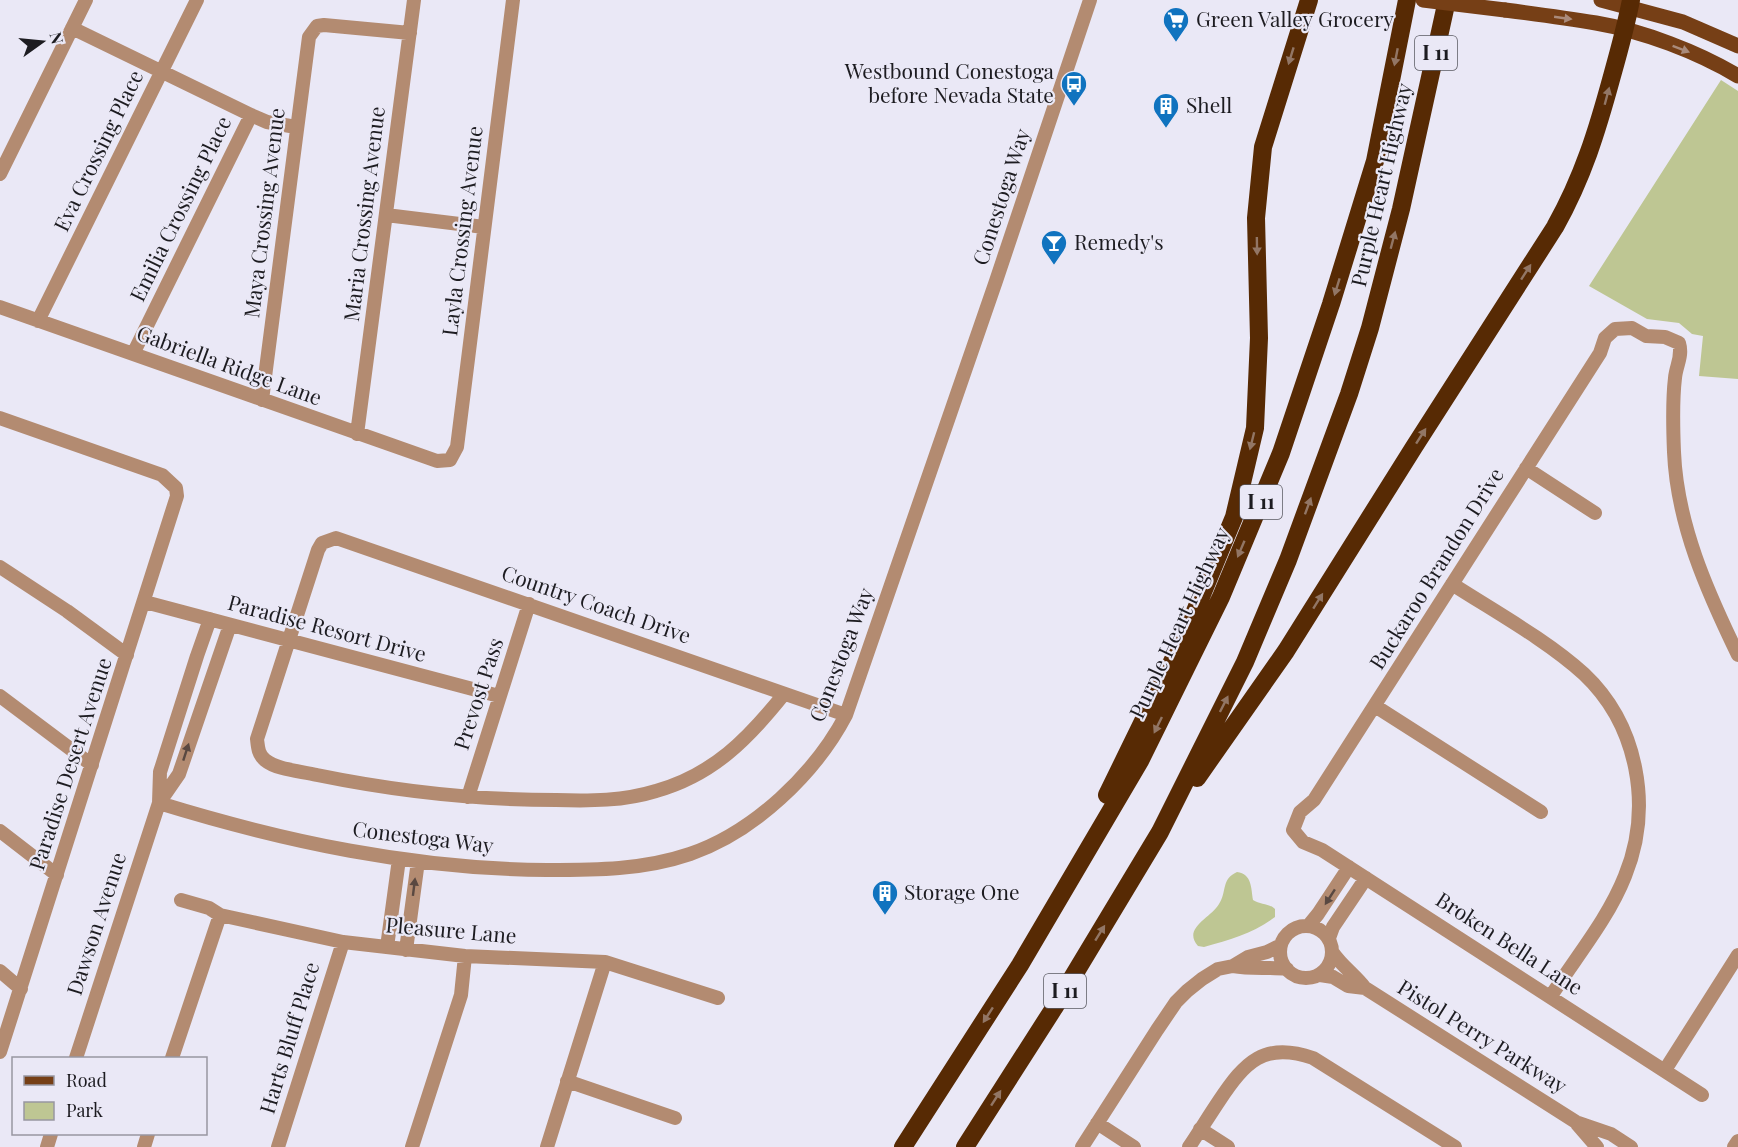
<svg xmlns="http://www.w3.org/2000/svg" width="1738" height="1147" viewBox="0 0 1738 1147" font-family="'Playfair Display',serif">
  <style>
    .green { fill: #bec693 }
    .lines { fill: none; stroke-linecap: round; stroke-linejoin: round }
    .minor { stroke: #b38b71; stroke-width: 14 }
    .major { stroke: #763f16; stroke-width: 15 }
    .highway { stroke: #572a04; stroke-width: 18 }
    .major-bridge { stroke: #763f16; stroke-width: 15 }
    .oneway { fill: #aa8b7b }
    .oneway2 { fill: #927665 }
    .oneway3 { fill: #594841 }
    .labels { text-anchor: middle; stroke-width: 4.5; stroke-linejoin: round; paint-order: stroke }
    .shield { fill: #eae8f6; stroke: #5a5961; stroke-width: 1.5 }
    .shield-label { font-size: 20px; font-weight: bold; fill: #1d1c21 }
    .poi-label { font-size: 21px; fill: #1d1c21; stroke: #eae8f6; text-anchor: start }
    .street-label { font-size: 21px; fill: #1d1c21; stroke: #eae8f6 }
  </style>
  <rect width="100%" height="100%" fill="#eae8f6"/>
  <path class="green" d="M1721,80L1738,91V379L1699,376L1703,336L1692,334L1679,323L1647,319L1589,286Z
    M1237,872C1252,874 1251,888 1253,900C1260,905 1269,903 1275,909V917C1252,934 1231,939 1204,947L1198,946C1182,928 1211,918 1219,904C1227,892 1221,879 1237,872Z"/>
  <g class="lines">
    <path class="minor" d="M72,28L251,115L267,122L296,127
      M0,174L86,0
      M386,215L484,227
      M0,307L437,461L450,460L457,447L513,0
      M38,321L197,0
      M133,354L251,115
      M262,400L309,37L317,26L324,25L410,33
      M0,418L162,475L176,488L177,496L0,1052
      M357,434L414,0
      M1526,468L1595,513
      M0,567L67,611L127,655
      M1452,584C1494,611 1548,641 1584,674C1638,725 1653,807 1625,876C1608,919 1576,957 1551,996
      M145,602L499,696
      M784,694C748,739 713,775 656,791C624,801 590,801 556,800C476,800 395,791 317,775C301,771 277,770 265,760C258,754 258,747 257,739L318,550L322,543L336,538L846,715
      M0,696L92,765
      M1375,706L1541,812
      M468,797L529,604
      M159,803C286,842 413,869 547,870C596,870 643,870 690,854C754,832 815,774 846,715L996,281L1090,0
      M159,803L160,772L197,656L210,619
      M0,831L57,875
      M181,900L209,908L220,915L343,942L465,956L605,962L718,998
      M1309,925L1318,914L1349,867
      M1280 952a26 26 0 1 1 52 0a26 26 0 1 1-52 0Z
      M1329,938L1333,927L1366,878
      M387,947L399,859
      M406,950L418,861
      M1333,953C1342,966 1355,975 1365,988L1576,1122L1611,1134L1631,1147
      M1233,966C1251,969 1268,967 1287,969
      M0,971L21,989
      M1320,975L1333,977L1348,986L1365,988
      M76,1058L159,803L179,774L230,625
      M172,1058L220,915
      M1665,1070L1738,955
      M567,1081L675,1118
      M1702,1095L1322,850L1303,842L1293,830L1300,812L1314,800L1600,353L1605,338L1615,329L1632,328L1646,336L1665,337L1679,343C1683,356 1676,366 1675,378C1672,403 1673,428 1674,452C1677,524 1707,591 1738,655
      M1097,1123L1134,1147
      M1577,1124L1597,1147
      M1200,1129L1228,1147
      M47,1147L51,1134
      M144,1147L148,1134
      M278,1147L343,942
      M412,1147L461,995L465,956
      M547,1147L605,962
      M1082,1147L1157,1030L1176,1002L1187,991L1202,979L1218,969L1233,966L1248,957L1267,952L1281,945
      M1189,1147C1199,1132 1209,1116 1219,1101C1245,1062 1264,1041 1313,1058L1455,1147
      M1734,1147L1738,1141"/>
    <path class="major" d="M1601,0L1683,22L1738,46
      M1505,10C1536,14 1566,18 1596,23C1643,31 1698,52 1738,76"/>
    <path class="highway" d="M1197,778L1286,651L1414,447L1555,227C1583,177 1597,131 1612,76C1619,51 1626,26 1631,0
      M1107,795L1186,633L1234,517L1255,428L1259,338L1256,218L1263,147L1309,0
      M903,1147L1020,965L1140,761L1221,597L1281,453L1331,304L1375,161L1407,0
      M965,1147L1054,1008L1160,832L1245,662L1288,560L1349,394L1370,328L1401,209L1447,0"/>
    <path class="major-bridge" d="M1423,0L1505,10"/>
  </g>
  <defs><path id="oneway-solid" d="M-6-.8H1V-3.2L6.5 0L1 3.2V.8H-6Z" transform="scale(1.5)"/></defs>
  <g class="oneway">
    <use href="#oneway-solid" transform="translate(1563 18) rotate(8)"/>
    <use href="#oneway-solid" transform="translate(1681 49) rotate(21)"/>
  </g>
  <g class="oneway2">
    <use href="#oneway-solid" transform="translate(1291 56) rotate(107)"/>
    <use href="#oneway-solid" transform="translate(1396 57) rotate(101)"/>
    <use href="#oneway-solid" transform="translate(1607 96) rotate(-75)"/>
    <use href="#oneway-solid" transform="translate(1393 240) rotate(-75)"/>
    <use href="#oneway-solid" transform="translate(1257 246) rotate(89)"/>
    <use href="#oneway-solid" transform="translate(1526 272) rotate(-57)"/>
    <use href="#oneway-solid" transform="translate(1337 287) rotate(107)"/>
    <use href="#oneway-solid" transform="translate(1421 436) rotate(-57)"/>
    <use href="#oneway-solid" transform="translate(1252 441) rotate(104)"/>
    <use href="#oneway-solid" transform="translate(1308 506) rotate(-70)"/>
    <use href="#oneway-solid" transform="translate(1241 549) rotate(113)"/>
    <use href="#oneway-solid" transform="translate(1318 601) rotate(-58)"/>
    <use href="#oneway-solid" transform="translate(1224 704) rotate(-63)"/>
    <use href="#oneway-solid" transform="translate(1158 725) rotate(116)"/>
    <use href="#oneway-solid" transform="translate(1100 933) rotate(-58)"/>
    <use href="#oneway-solid" transform="translate(988 1015) rotate(123)"/>
    <use href="#oneway-solid" transform="translate(996 1098) rotate(-57)"/>
  </g>
  <g class="oneway3">
    <use href="#oneway-solid" transform="translate(186 752) rotate(-72)"/>
    <use href="#oneway-solid" transform="translate(414 887) rotate(-83)"/>
    <use href="#oneway-solid" transform="translate(1330 897) rotate(123)"/>
  </g>
  <defs>
    <g id="supermarket-pin" transform="scale(1.35)"><path d="M0 17L-7.5 6A9.5 9.5 0 1 1 7.5 6Z" fill="#1073bf" stroke="#eae8f6"/><path d="M-6-5.5h2.5l.6 2H6L4.5 2H-2.5L-4.4-4H-6ZM-1.5 3.2a1.3 1.3 0 1 0 .1 0ZM3 3.2a1.3 1.3 0 1 0 .1 0Z" fill="#fff"/></g>
    <g id="bus-pin" transform="scale(1.35)"><path d="M0 17L-7.5 6A9.5 9.5 0 1 1 7.5 6Z" fill="#1073bf" stroke="#eae8f6"/><path d="M-5-6H5V4H4V6H2V4H-2V6H-4V4H-5ZM-3.5-4V0h7V-4ZM-3.5 1.2v1.5H-2V1.2ZM2 1.2v1.5H3.5V1.2Z" fill="#fff"/></g>
    <g id="building-pin" transform="scale(1.35)"><path d="M0 17L-7.5 6A9.5 9.5 0 1 1 7.5 6Z" fill="#1073bf" stroke="#eae8f6"/><path d="M-4-6H4V6H1V3H-1V6H-4ZM-2.5-4.3h1.7v1.8h-1.7ZM.8-4.3h1.7v1.8H.8ZM-2.5-1h1.7V.8h-1.7ZM.8-1h1.7V.8H.8Z" fill="#fff"/></g>
    <g id="bar-pin" transform="scale(1.35)"><path d="M0 17L-7.5 6A9.5 9.5 0 1 1 7.5 6Z" fill="#1073bf" stroke="#eae8f6"/><path d="M-6-5H6L.8 .8V4.5H3.5V6h-7V4.5H-.8V.8Z" fill="#fff"/></g>
  </defs>
  <g fill-rule="evenodd">
    <use href="#supermarket-pin" x="1176" y="20"/>
    <use href="#bus-pin" x="1074" y="84"/>
    <use href="#building-pin" x="1166" y="106"/>
    <use href="#bar-pin" x="1054" y="243"/>
    <use href="#building-pin" x="885" y="893"/>
  </g>
  <g class="labels">
    <g class="shield">
      <rect x="1415" y="36" width="42" height="34" rx="4.5"/>
      <rect x="1240" y="485" width="42" height="34" rx="4.5"/>
      <rect x="1044" y="974" width="42" height="34" rx="4.5"/>
    </g>
    <g class="shield-label">
      <text x="1436" y="60">I 11</text>
      <text x="1261" y="509">I 11</text>
      <text x="1065" y="998">I 11</text>
    </g>
    <g class="poi-label">
      <text x="1196" y="27">Green Valley Grocery</text>
      <text x="1054" y="79" text-anchor="end">Westbound Conestoga<tspan x="1054" dy="24">before Nevada State</tspan></text>
      <text x="1186" y="113">Shell</text>
      <text x="1074" y="250">Remedy's</text>
      <text x="904" y="900">Storage One</text>
    </g>
    <g class="street-label">
      <text transform="translate(99 151) rotate(-64)" y="7">Eva Crossing Place</text>
      <text transform="translate(1382 185) rotate(-77)" y="7">Purple Heart Highway</text>
      <text transform="translate(1002 197) rotate(-72)" y="7">Conestoga Way</text>
      <text transform="translate(181 209) rotate(-64)" y="7">Emilia Crossing Place</text>
      <text transform="translate(265 213) rotate(-83)" y="7">Maya Crossing Avenue</text>
      <text transform="translate(365 214) rotate(-83)" y="7">Maria Crossing Avenue</text>
      <text transform="translate(463 231) rotate(-83)" y="7">Layla Crossing Avenue</text>
      <text transform="translate(229 366) rotate(20)" y="7">Gabriella Ridge Lane</text>
      <text transform="translate(1437 569) rotate(-58)" y="7">Buckaroo Brandon Drive</text>
      <text transform="translate(596 605) rotate(19)" y="7">Country Coach Drive</text>
      <text transform="translate(1180 623) rotate(-65)" y="7">Purple Heart Highway</text>
      <text transform="translate(327 629) rotate(15)" y="7">Paradise Resort Drive</text>
      <text transform="translate(842 655) rotate(-69)" y="7">Conestoga Way</text>
      <text transform="translate(479 694) rotate(-72)" y="7">Prevost Pass</text>
      <text transform="translate(71 764) rotate(-72)" y="7">Paradise Desert Avenue</text>
      <text transform="translate(423 838) rotate(7)" y="7">Conestoga Way</text>
      <text transform="translate(97 924) rotate(-72)" y="7">Dawson Avenue</text>
      <text transform="translate(451 931) rotate(5)" y="7">Pleasure Lane</text>
      <text transform="translate(1509 944) rotate(33)" y="7">Broken Bella Lane</text>
      <text transform="translate(1482 1037) rotate(32)" y="7">Pistol Perry Parkway</text>
      <text transform="translate(290 1038) rotate(-73)" y="7">Harts Bluff Place</text>
    </g>
  </g>
  <rect x="12" y="1057" width="195" height="78" fill="#eae8f6" stroke="#9896a1" stroke-width="1.5"/>
  <rect x="24" y="1076" width="30" height="9" fill="#763f16" stroke="#9896a1" stroke-width="1.5"/>
  <text x="66" y="1087" font-size="18" fill="#1d1c21">Road</text>
  <rect x="24" y="1102" width="30" height="18" fill="#bec693" stroke="#9896a1" stroke-width="1.5"/>
  <text x="66" y="1117" font-size="18" fill="#1d1c21">Park</text>
  <g transform="translate(42 42) rotate(75)" stroke="#eae8f6" stroke-width="4.5" paint-order="stroke">
  <path d="M0-4.5L10 22L0 15L-10 22Z" fill="#1d1c21"/>
  <text y="-9" font-size="16" font-weight="bold" text-anchor="middle" fill="#1d1c21">N</text>
  </g>
</svg>
